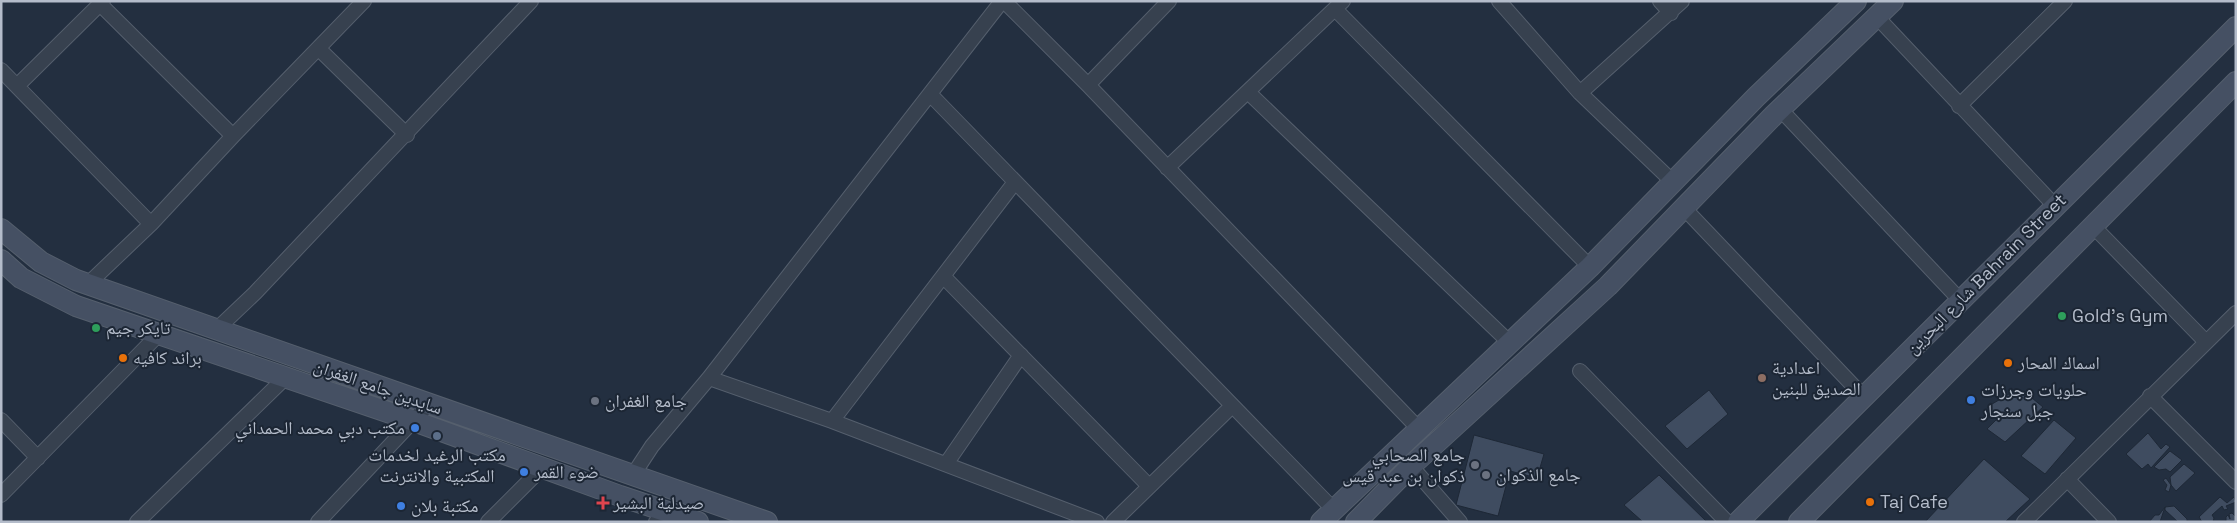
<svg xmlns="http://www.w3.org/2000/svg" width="2237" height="523" viewBox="0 0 2237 523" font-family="'Space Grotesk','Noto Naskh Arabic',sans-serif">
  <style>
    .building { fill: #3f4c60; stroke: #1e2836 }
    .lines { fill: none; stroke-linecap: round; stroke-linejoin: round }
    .street-casing { stroke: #555f6d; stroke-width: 16 }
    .secondary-casing { stroke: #555f6d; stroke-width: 22 }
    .street { stroke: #37414f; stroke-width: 14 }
    .secondary { stroke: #455063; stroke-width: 20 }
    .leisure-dot { fill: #2e9e5b; stroke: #1c2634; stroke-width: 2 }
    .food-dot { fill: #e8710a; stroke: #1c2634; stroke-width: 2 }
    .education-dot { fill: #8d6e63; stroke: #1c2634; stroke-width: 2 }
    .shop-dot { fill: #3f7fe0; stroke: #1c2634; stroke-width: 2 }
    .worship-dot { fill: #6b7280; stroke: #1c2634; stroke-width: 2 }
    .service-dot { fill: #5c6f8a; stroke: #1c2634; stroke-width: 2 }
    .health-dot { fill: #e0444e; stroke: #1c2634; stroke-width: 2 }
    .labels { text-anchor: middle; stroke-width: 4; stroke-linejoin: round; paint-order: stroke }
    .street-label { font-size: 18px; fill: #b4bcca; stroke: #1c2634 }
    .poi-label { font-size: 18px; fill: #b4bcca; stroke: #1c2634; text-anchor: start }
  </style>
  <rect width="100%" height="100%" fill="#232f40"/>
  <path class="building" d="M1709,390L1728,414L1687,449L1665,426Z
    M2009,394H2027L2043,407L2005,442L1987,429L1998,418L1987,407Z
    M2054,420L2076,438L2045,474L2021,456Z
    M2148,433L2161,449L2166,444L2170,447L2151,468L2148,464L2142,469L2126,454Z
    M1474,435L1544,454L1537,478L1510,471L1498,516L1456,505Z
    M2170,451L2182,460L2170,472L2166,469L2159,470L2154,467Z
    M1984,459L2030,499L2005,522H1925Z
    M2184,464L2195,473L2176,491L2171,485L2170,477Z
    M1659,475L1707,522H1643L1624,505Z
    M2166,478L2171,485L2169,492L2165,490L2167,485L2163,480Z
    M2220,497L2227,503L2234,497L2236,502L2226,506L2228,509L2224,510L2222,506L2212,515L2214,518L2213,522H2202L2199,517Z
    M2174,506L2187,519V522H2178L2165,510V507Z
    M2165,507L2160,522H2149L2155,515H2159Z
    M2232,513L2236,517V522H2226V517L2228,515L2230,519L2229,514Z"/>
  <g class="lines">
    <g class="street-casing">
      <path id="street" d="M1004,1L1088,85L1419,429
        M1499,1L1580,93L1673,182
        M1660,1L1671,13
        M100,4L233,136
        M1335,9L1590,267
        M1877,17L2055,206
        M319,49L407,135
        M1,70L151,224
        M18,85L103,1
        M1088,85L1169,1
        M1248,92L1509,342
        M1580,93L1682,1
        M930,94L1333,509
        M1959,106L2065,1
        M1780,109L1960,300
        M1167,168L1343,1
        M1684,208L1863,396
        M2092,225L2206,342
        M943,276L1149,486
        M88,284L151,224L233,136L364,1
        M216,330L255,293L531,1
        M1580,371L1727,522
        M709,378L832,421L1097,522
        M2150,396L2236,482
        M1,420L38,458
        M832,421L1015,182
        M946,464L1021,355
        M1411,466L1460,522
        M633,475L652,446L709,378L1002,1
        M2067,479L2109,522
        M1,495L158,335
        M137,522L286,377
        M318,522L428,405
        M488,522L543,467
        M656,522L667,511
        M1113,522L1232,406
        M2024,522L2236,313"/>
    </g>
    <g class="secondary-casing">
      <path id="secondary" d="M1,229L41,262L76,280L767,522
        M1,260L21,278L76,306L414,421L620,496L698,522
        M1321,522L1590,267L1756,97L1856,1
        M1356,522L1411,466L1608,286L1774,115L1893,1
        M1738,522L2236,27
        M1799,522L2236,82"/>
    </g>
    <use href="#street" class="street"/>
    <use href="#secondary" class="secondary"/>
  </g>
  <g class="leisure-dot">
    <circle cx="2062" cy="316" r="5"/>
    <circle cx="96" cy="328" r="5"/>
  </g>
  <g class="food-dot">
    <circle cx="123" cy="358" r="5"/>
    <circle cx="2008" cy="363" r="5"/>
    <circle cx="1870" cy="502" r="5"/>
  </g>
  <circle class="education-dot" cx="1762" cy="378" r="5"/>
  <g class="shop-dot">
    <circle cx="1971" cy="400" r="5"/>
    <circle cx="415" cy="428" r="5"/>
    <circle cx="524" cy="472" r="5"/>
    <circle cx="401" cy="506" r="5"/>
  </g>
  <g class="worship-dot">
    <circle cx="595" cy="401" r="5"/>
    <circle cx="1475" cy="465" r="5"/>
    <circle cx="1486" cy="475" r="5"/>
  </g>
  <circle class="service-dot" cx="437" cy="436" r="5"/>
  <path class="health-dot" d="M600.5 495.5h5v5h5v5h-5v5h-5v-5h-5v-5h5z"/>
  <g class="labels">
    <g class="street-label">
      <text transform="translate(1986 274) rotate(-45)" y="6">شارع البحرين Bahrain Street</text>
      <text transform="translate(378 387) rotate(19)" y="6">سايدين جامع الغفران</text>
    </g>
    <g class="poi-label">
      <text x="2072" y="322">Gold's Gym</text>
      <text x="106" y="334">تايكر جيم</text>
      <text x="133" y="364">براند كافيه</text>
      <text x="2018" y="369">اسماك المحار</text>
      <text x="1772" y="374">اعدادية<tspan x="1772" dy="21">الصديق للبنين</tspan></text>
      <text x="1981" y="396">حلويات وجرزات<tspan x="1981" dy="21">جبل سنجار</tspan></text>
      <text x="605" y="407">جامع الغفران</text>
      <text x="405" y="434" text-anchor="end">مكتب دبي محمد الحمداني</text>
      <text x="437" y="461" text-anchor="middle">مكتب الرغيد لخدمات<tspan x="437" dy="21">المكتبية والانترنت</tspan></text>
      <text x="1465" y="461" text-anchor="end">جامع الصحابي<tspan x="1465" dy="21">ذكوان بن عبد قيس</tspan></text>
      <text x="534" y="478">ضوء القمر</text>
      <text x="1496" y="481">جامع الذكوان</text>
      <text x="1880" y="508">Taj Cafe</text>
      <text x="613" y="509">صيدلية البشير</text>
      <text x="411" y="512">مكتبة بلان</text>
    </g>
  </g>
  <rect width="2237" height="523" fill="none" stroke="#b4bcca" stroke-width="5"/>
</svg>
